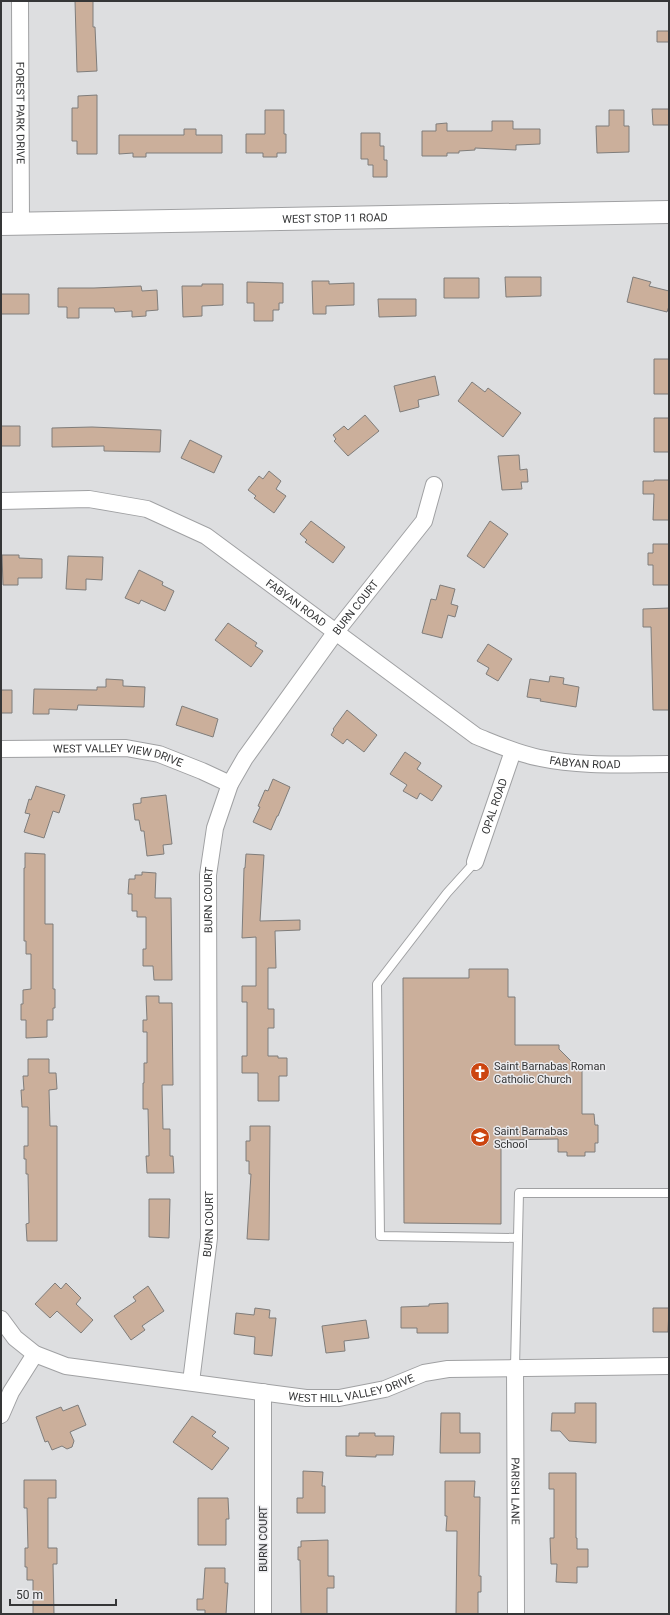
<svg xmlns="http://www.w3.org/2000/svg" width="670" height="1615" viewBox="0 0 670 1615" font-family="Roboto,sans-serif">
  <style>
    .building { fill: #cbaf9b; stroke: #7f7d7b }
    .lines { fill: none; stroke-linecap: round; stroke-linejoin: round }
    .lane-casing { stroke: #a0a1a3; stroke-width: 10 }
    .street-casing { stroke: #a0a1a3; stroke-width: 18 }
    .secondary-casing { stroke: #a0a1a3; stroke-width: 24 }
    .lane { stroke: #fff; stroke-width: 8 }
    .street { stroke: #fff; stroke-width: 16 }
    .secondary { stroke: #fff; stroke-width: 22 }
    .labels { text-anchor: middle; stroke-width: 3; stroke-linejoin: round; paint-order: stroke }
    .street-label { font-size: 11px; fill: #353637; stroke: #ebebee }
    .poi-label { font-size: 11px; fill: #353637; stroke: #ebebee; text-anchor: start }
  </style>
  <rect width="100%" height="100%" fill="#dddee0"/>
  <path class="building" d="M75,1H93V27H95L97,71L77,72Z
    M657,31H669V42H657Z
    M97,95V154H77V141H72V108H78V96Z
    M652,109H669V125H653Z
    M265,110H284V134H286V153H277V157H263V153H246V134H265Z
    M609,110H624V126H629V152L597,153L596,126H609Z
    M492,121H513V129H540V144L516,145V150L475,148V150L459,151V153H447V156H422V131H436V124L447,123V131H492Z
    M184,129H196V135H222V153H146V157H133V153L119,154V135H184Z
    M361,133H380V146H384V160H387V177H373V165H368V159H361Z
    M505,277H541V296L506,297Z
    M633,277L651,282L649,286L669,291V306L667,312L627,302Z
    M444,278H479V298H444Z
    M312,281H329V284L354,283V305L326,306V314H313Z
    M247,282L283,283V303H279V310H273V321H254V303H247Z
    M202,284H223V305L202,306V316L183,317L182,286H202Z
    M141,286L142,291L157,290L158,310L146,311V316L132,317V311L115,312L114,308H79V318H67V307H58V288H94Z
    M1,294H29V314H1Z
    M378,299H416V316L379,317Z
    M654,359H669V394H654Z
    M435,376L439,395L418,400L419,407L400,412L394,386Z
    M472,382L485,392L488,388L521,413L503,437L458,401Z
    M365,415L379,431L348,456L334,441L336,439L333,435L344,426L348,430Z
    M654,418H669V452H654Z
    M1,426H20V446H1Z
    M92,427L161,430L160,452L104,451V446L52,447V428Z
    M190,440L222,456L214,473L181,458Z
    M519,455L520,470L527,469L528,482H521L522,489L502,490L498,456Z
    M269,471L281,481L276,489L286,496L274,513L254,498L256,496L248,490L259,476L263,479Z
    M654,480H669V520H653L654,494H643V481H654Z
    M311,521L345,547L333,563L305,542L307,540L300,534Z
    M490,521L508,534L484,568L467,556Z
    M653,544H669V585H653V565H648V553H653Z
    M2,555H19V558L42,559V578H18V585H3Z
    M68,556L103,557L102,580L86,579V590L66,589Z
    M139,570L163,582L162,585L174,591L165,611L141,600L139,604L125,598Z
    M440,585L455,589L451,604L458,606L455,617L448,615L442,638L422,633L431,599L436,600Z
    M669,608V710H653L651,627H643V609Z
    M228,623L257,643L255,646L263,651L251,667L215,640Z
    M488,644L512,659L498,681L486,674L489,668L477,661Z
    M550,676L564,678L563,684L579,687L576,707L540,701L541,699L527,697L530,679L549,682Z
    M106,679L123,680V686L145,687L144,707L78,705L77,710L49,709V714H33L34,689L97,690V687H106Z
    M1,690H12V713H1Z
    M182,706L218,719L213,737L176,725Z
    M347,710L377,735L364,752L347,739L343,744L331,735L334,730L333,729Z
    M405,752L421,763L417,769L442,786L432,801L420,793L417,799L403,791L407,785L390,774Z
    M273,779L290,787L278,816H277L271,830L253,822L260,807L258,806L265,790L268,791Z
    M36,786L65,795L59,813L53,811L44,838L24,832L30,814L25,813L29,799L31,800Z
    M166,795L172,844L163,845L164,854L147,856L144,831H141L139,820H135L133,804L141,803V798Z
    M25,853L45,854V924H53V989H55V1008H53V1020H47V1037L26,1038V1020H21V1004H23V990L31,989V954H26V941H24V868H25Z
    M246,854L264,855L260,921L300,920V930L275,931L276,968H268V1009H274V1028H268V1056H278V1058H287V1076H279V1101H258V1073H242V1056H247V1002H242V986H256V937L242,938L244,868H245Z
    M142,872L156,873L155,898H171L172,980H154L153,966H143V949H146V917H137V911H132V894H128L129,879H135V875H142Z
    M469,969H508V997H515V1045H559V1049L578,1068H582V1114H594L595,1125H598V1143H595V1152H585V1156H567V1152H558V1139L501,1140V1224L404,1223L403,978H469Z
    M146,996H159V1003H172L173,1085H162L163,1129H170V1156H173L174,1173H147L146,1156H149L148,1109H143V1083H144V1063H147V1032H143V1020H147Z
    M28,1059H49V1073H56L57,1089L49,1090L50,1126H57V1241H27L26,1224L29,1223L28,1174H26V1159H24V1146H28V1107H22L21,1090H24L23,1076H28Z
    M250,1126H270L269,1240L247,1239L251,1174H249V1161H246V1141H250Z
    M149,1199H170L169,1238L149,1237Z
    M55,1283L61,1289L66,1283L81,1298L76,1304L93,1320L81,1333L57,1311L50,1318L35,1304Z
    M148,1286L164,1311L142,1326L145,1330L131,1340L114,1316L136,1301L133,1297Z
    M448,1303V1333H417V1328H401V1307L429,1306V1304Z
    M255,1308L270,1310L269,1318H276L272,1356L254,1354L255,1337L234,1334L236,1313L254,1315Z
    M653,1308H669L668,1332H653Z
    M366,1320L369,1338L344,1341L345,1351L326,1353L322,1326Z
    M575,1403H596V1443L569,1441L560,1431H551L552,1413H575Z
    M78,1405L86,1425L70,1432L74,1441L72,1447L67,1449L62,1446L52,1450L48,1441L45,1442L36,1417L61,1407L63,1411Z
    M441,1413H460V1433H480V1453H440Z
    M192,1416L216,1432L212,1436L229,1448L212,1470L173,1442Z
    M359,1433H375V1436H394L393,1455H376V1457L346,1456V1436H359Z
    M303,1471L323,1472L322,1486H325V1513H297V1498H303Z
    M549,1473H576V1538H577V1549H588V1567H577V1583L556,1582L557,1564H551L550,1538H554V1489H549Z
    M24,1480H56V1498H48V1548H57V1564H53L54,1614H33V1580H27V1567H25V1548H28L27,1508H24Z
    M445,1481H475L474,1497H480L479,1576H481V1592H478V1614H456L457,1531H446L447,1516H445Z
    M198,1498H228L229,1519H226V1545H198Z
    M328,1540V1576H334V1588H327V1614H301L300,1560H298V1547H301V1541Z
    M205,1568H225V1583H228L226,1614H205V1610H197V1599H203Z"/>
  <g class="lines">
    <g class="lane-casing">
      <path id="lane" d="M475,862L447,893L377,984L380,1236L518,1238
        M515,1367L519,1193H669"/>
    </g>
    <g class="street-casing">
      <g id="street">
        <path id="s1" d="M20,1L21,224"/>
        <path id="s2" d="M1,501L89,499L147,509L206,536L476,736C496,744 518,754 540,758C582,767 626,764 669,764"/>
        <path id="s3" d="M1,749L126,748L159,754L202,771L230,784"/>
        <path id="s4" d="M475,862L513,751"/>
        <path id="s5" d="M1,1319L15,1338L35,1354L66,1366L306,1398H339L385,1389L424,1373L448,1369L669,1366"/>
        <path id="s6" d="M515,1367L516,1614"/>
        <path id="s7" d="M191,1382L209,1238L208,875L215,828L230,784L245,758L335,633L424,521L434,485"/>
        <path d="M263,1392V1614"/>
        <path d="M1,1415L11,1392L35,1354"/>
      </g>
    </g>
    <g class="secondary-casing">
      <g id="secondary">
        <path id="s8" d="M1,224L669,212"/>
      </g>
    </g>
    <use href="#lane" class="lane"/>
    <use href="#street" class="street"/>
    <use href="#secondary" class="secondary"/>
  </g>
  <defs>
    <g id="church-disc" transform="scale(1)"><circle r="9.5" fill="#cc4510" stroke="#ebebee"/><path d="M-1.2-6h2.4v3.5h3.3v2.4h-3.3V6h-2.4V-.1h-3.3v-2.4h3.3Z" fill="#fff"/></g>
    <g id="school-disc" transform="scale(1)"><circle r="9.5" fill="#cc4510" stroke="#ebebee"/><path d="M0-5L7-2L0 1L-7-2ZM-4 1L0 2.5L4 1V4Q0 6-4 4Z" fill="#fff"/></g>
  </defs>
  <g fill-rule="evenodd">
    <use href="#church-disc" x="480" y="1072"/>
    <use href="#school-disc" x="480" y="1137"/>
  </g>
  <g class="labels">
    <g class="street-label">
      <text dy="4" stroke="none"><textPath href="#s1" startOffset="112">FOREST PARK DRIVE</textPath></text>
      <text dy="4" stroke="none"><textPath href="#s8" startOffset="334">WEST STOP 11 ROAD</textPath></text>
      <text dy="4" stroke="none"><textPath href="#s2" startOffset="324">FABYAN ROAD</textPath></text>
      <text dy="4" stroke="none"><textPath href="#s7" startOffset="819">BURN COURT</textPath></text>
      <text dy="4" stroke="none"><textPath href="#s3" startOffset="118">WEST VALLEY VIEW DRIVE</textPath></text>
      <text dy="4" stroke="none"><textPath href="#s2" startOffset="661">FABYAN ROAD</textPath></text>
      <text dy="4" stroke="none"><textPath href="#s4" startOffset="59">OPAL ROAD</textPath></text>
      <text dy="4" stroke="none"><textPath href="#s7" startOffset="483">BURN COURT</textPath></text>
      <text dy="4" stroke="none"><textPath href="#s7" startOffset="159">BURN COURT</textPath></text>
      <text dy="4" stroke="none"><textPath href="#s5" startOffset="371">WEST HILL VALLEY DRIVE</textPath></text>
      <text dy="4" stroke="none"><textPath href="#s6" startOffset="124">PARISH LANE</textPath></text>
      <text transform="translate(263 1539) rotate(-90)" y="4">BURN COURT</text>
    </g>
    <g class="poi-label">
      <text x="494" y="1070">Saint Barnabas Roman<tspan x="494" dy="13">Catholic Church</tspan></text>
      <text x="494" y="1135">Saint Barnabas<tspan x="494" dy="13">School</tspan></text>
    </g>
  </g>
  <rect width="670" height="1615" fill="none" stroke="#353637" stroke-width="4"/>
  <path d="M10 1599v6h106v-6" fill="none" stroke="#353637" stroke-width="2"/>
  <text x="16" y="1599" font-size="12" fill="#353637" stroke="#ebebee" stroke-width="3" paint-order="stroke">50 m</text>
</svg>
